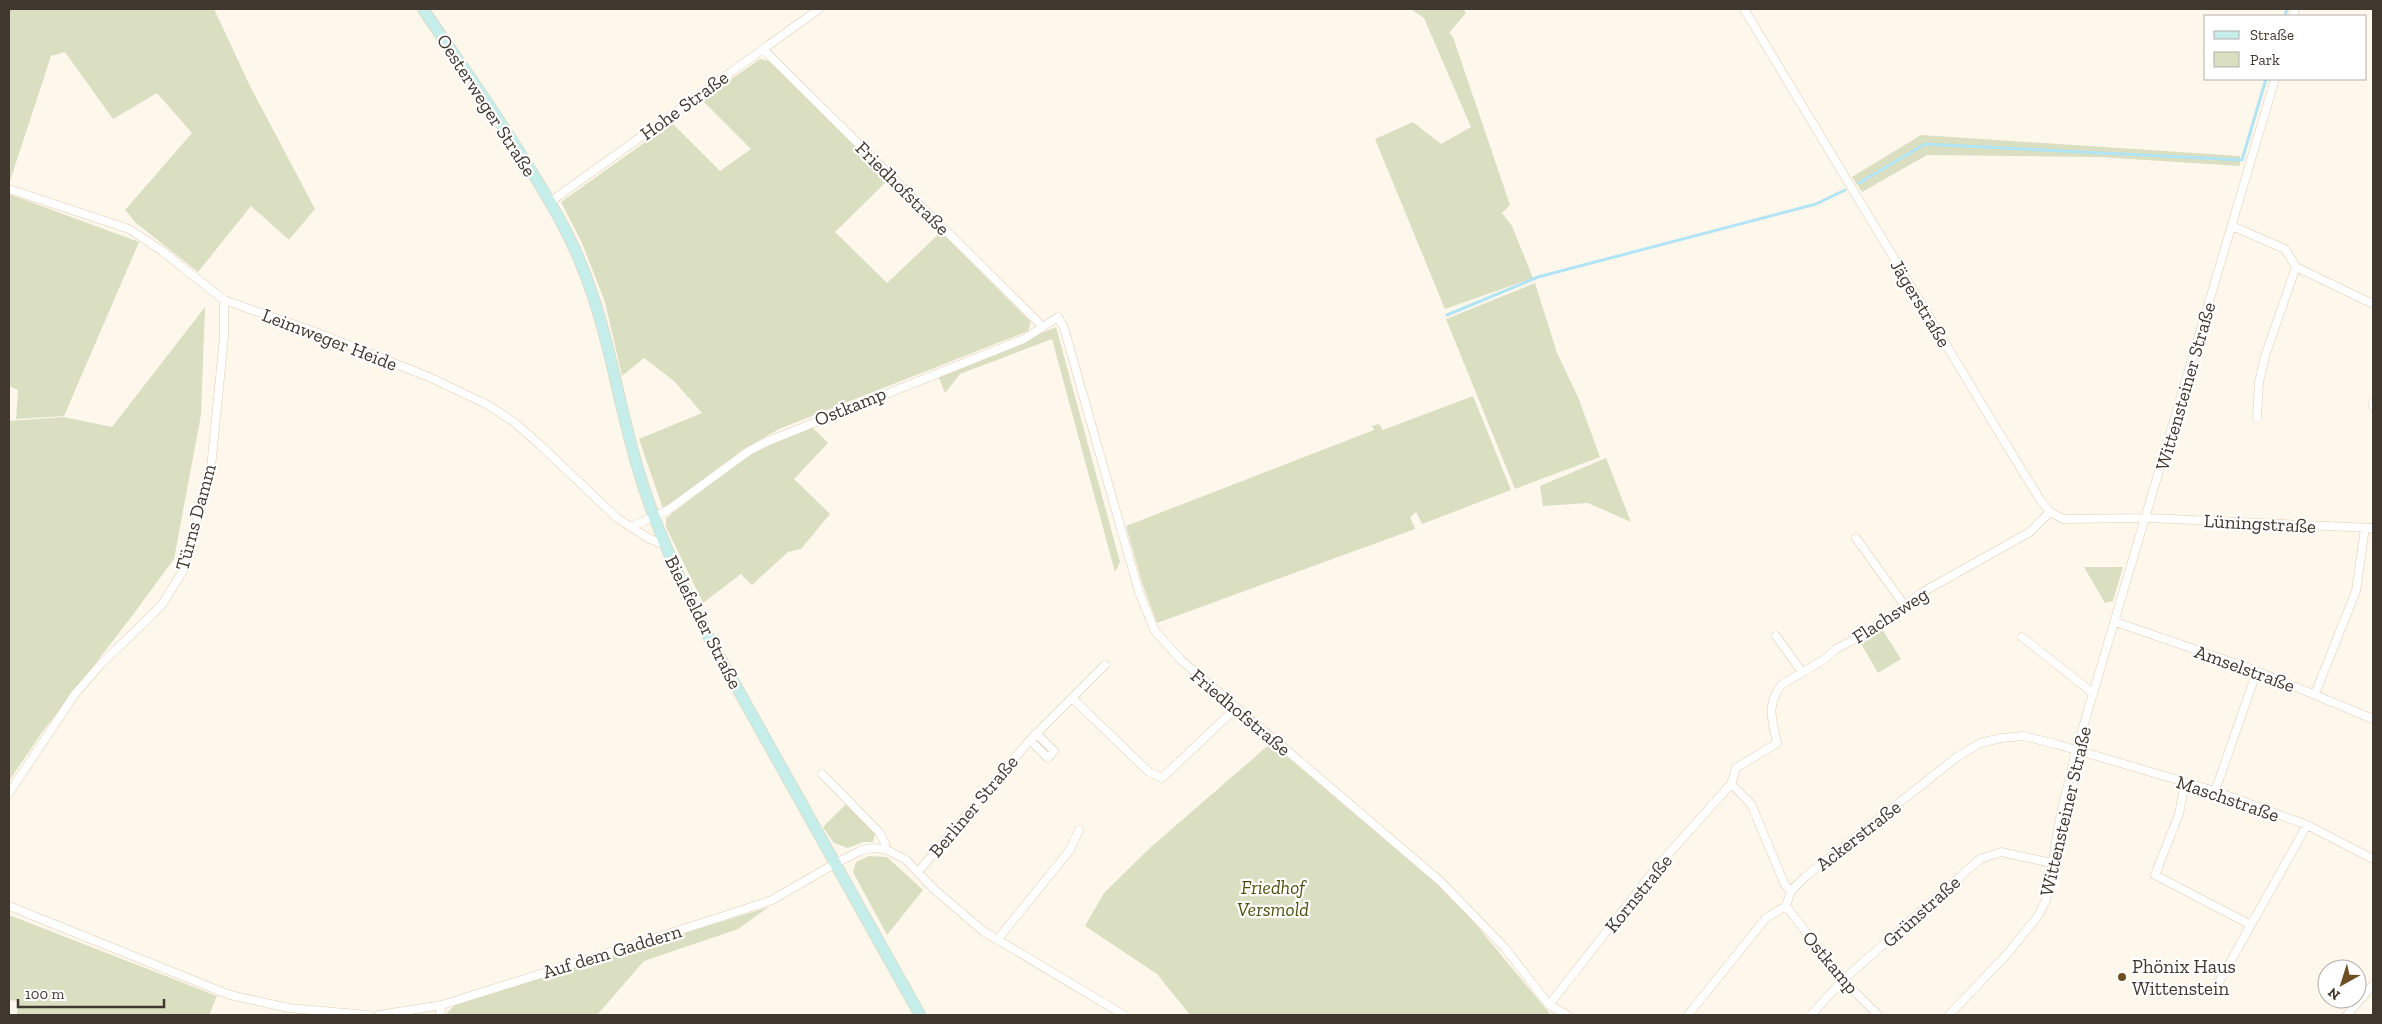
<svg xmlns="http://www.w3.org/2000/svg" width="2382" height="1024" viewBox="0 0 2382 1024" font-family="'Zilla Slab',serif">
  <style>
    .green { fill: #dadfc2 }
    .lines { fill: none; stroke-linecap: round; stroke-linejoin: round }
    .stream { stroke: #b1e4f4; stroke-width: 3 }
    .street-casing { stroke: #e0cdb3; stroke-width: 9 }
    .secondary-casing { stroke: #e0cdb3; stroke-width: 12 }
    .street { stroke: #fff; stroke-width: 8 }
    .secondary { stroke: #c5edea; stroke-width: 11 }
    .poi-dot { fill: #6d4f24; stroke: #fff; stroke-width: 2 }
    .labels { text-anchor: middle; stroke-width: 4.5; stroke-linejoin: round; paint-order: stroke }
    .street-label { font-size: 19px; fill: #40382e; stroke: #fff }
    .park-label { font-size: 19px; font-style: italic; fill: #4b520f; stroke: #fff }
    .poi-label { font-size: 19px; fill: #40382e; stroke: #fff; text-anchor: start }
  </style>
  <rect width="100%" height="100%" fill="#fef7ec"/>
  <path class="green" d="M9,9H214L250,86L315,209L289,240L251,206L198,272L136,223L125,210L192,133L157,93L113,119L65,52L51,56L10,181L9,180Z
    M1411,9H1463L1466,13L1449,33L1453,37L1510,205L1502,213L1512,226L1533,278L1445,309L1375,139L1413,122L1441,144L1471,127L1424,18Z
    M760,59L770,61L889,179L835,232L887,283L941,232L1031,322L1028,331L779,429L742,450L663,509L639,439L702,413L674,381L644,358L622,376L605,302L582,243L561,202L672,123L720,171L751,149L702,100Z
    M1921,135L2240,156V166L2099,157L1927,155L1862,192L1852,177Z
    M9,194L139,242L64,416L16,419L18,390L9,386Z
    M1535,283L1557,353L1578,397L1600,457L1515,489L1446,319Z
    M205,307L201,415L174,559L129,620L43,731L9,781V421L64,417L112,427Z
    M1056,327L1120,562L1115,572L1052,339L960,374L945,393L938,376Z
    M1473,396L1511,490L1422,524L1416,512L1410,517L1415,529L1157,623L1143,586L1126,526L1374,430L1372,426L1379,424L1383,430Z
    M811,426L828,443L794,479L830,514L801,549L788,552L752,585L741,574L703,603L666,527V518L748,456Z
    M1606,458L1631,522L1588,503L1543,506L1540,486Z
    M2084,567H2123L2113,601L2105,603Z
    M1882,629L1901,659L1878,673L1860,642Z
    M1271,743L1438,885L1468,915L1551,1015H1190L1157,974L1085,926L1104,893L1151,847Z
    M846,804L875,834L873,842H863L848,848L834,843L823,827Z
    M869,856L887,857L923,890L887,935L853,872L856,862Z
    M769,907L738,929L644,961L597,1015H445L456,1004Z
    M9,915L217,996L209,1015H17L18,1001L9,1000Z"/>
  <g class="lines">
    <path class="stream" d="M2285,16L2287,9
      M1859,183L1925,144L2242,160L2266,79
      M1447,315L1538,277L1816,204L1845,190"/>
    <g class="street-casing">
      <path id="street" d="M1744,9L1998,431L2041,501L2050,512L2063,519L2147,518L2373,528
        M2293,16L2295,9
        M763,49L1043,327
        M9,189L129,229L162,251L224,300L318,333L429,377L488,405L514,422L539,444L617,518L648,538L665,545
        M550,202L819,9
        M2232,226L2285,249L2296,267L2373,304
        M2373,403V407
        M2257,418L2259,382L2265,356L2296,267
        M631,527L668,510L749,451L766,442L1024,339L1058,317L1064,328L1139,592L1155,631L1181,660L1440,881L1505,948L1549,1005L1567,1015
        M1856,538L1905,606
        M2116,622L2257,671L2373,719
        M1776,636L1802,672
        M2022,637L2093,693
        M2315,694L2356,591L2365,528
        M1072,698L1149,772L1162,778L1236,708
        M1030,740L1048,758L1054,751L1036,733
        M822,774L879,832L885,843V849
        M2185,782L2179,814L2155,875L2251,925
        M2215,791L2257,671
        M9,793L75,694L101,664L161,606L183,571L211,468L224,337V300
        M918,872L1030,740L1105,665
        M1791,891L1785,885L1751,804L1731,784L1736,768L1777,743C1772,718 1766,707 1781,685L1825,659L1836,649L1874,629L1921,593L2030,532L2050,512
        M9,906L230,995L289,1008L368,1015
        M1786,906L1843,980L1878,1015
        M997,940L1070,850L1079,830
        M2219,982L2307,825
        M1549,1005L1656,868L1731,784
        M379,1015L442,1005L721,917L772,900L836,863L860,851L872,848L885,849L905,859L935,890L983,931L1124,1015
        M439,1015L442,1005
        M1688,1015L1766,918L1786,906L1791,891L1805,877L1957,757L1980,743L2001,738L2023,736L2056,744L2215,791L2307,825L2373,859
        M1811,1015L1843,980L1980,859L2001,852L2052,863
        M1949,1015L2008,953L2038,916L2046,900L2061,813L2076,751L2275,79
        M2347,1015L2373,985"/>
    </g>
    <g class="secondary-casing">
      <path id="secondary" d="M423,9C460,63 498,116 532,172C551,203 570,235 583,269C609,333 618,403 638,469C655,527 681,582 708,636L920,1015"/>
    </g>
    <use href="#street" class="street"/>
    <use href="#secondary" class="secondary"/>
  </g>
  <circle class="poi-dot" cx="2122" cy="977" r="5"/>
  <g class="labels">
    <g class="street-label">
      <text transform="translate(487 105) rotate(57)" y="7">Oesterweger Straße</text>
      <text transform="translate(684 105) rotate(-36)" y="7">Hohe Straße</text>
      <text transform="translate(903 188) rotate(45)" y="7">Friedhofstraße</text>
      <text transform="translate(1921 303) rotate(59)" y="7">Jägerstraße</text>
      <text transform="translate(330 339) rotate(21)" y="7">Leimweger Heide</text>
      <text transform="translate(2185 386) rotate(-74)" y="7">Wittensteiner Straße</text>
      <text transform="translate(850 406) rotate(-22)" y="7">Ostkamp</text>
      <text transform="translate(195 517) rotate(-75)" y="7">Türns Damm</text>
      <text transform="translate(2260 523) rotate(3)" y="7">Lüningstraße</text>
      <text transform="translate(1890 615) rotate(-33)" y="7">Flachsweg</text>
      <text transform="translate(704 622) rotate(63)" y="7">Bielefelder Straße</text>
      <text transform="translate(2245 668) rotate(20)" y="7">Amselstraße</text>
      <text transform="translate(1241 712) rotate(40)" y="7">Friedhofstraße</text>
      <text transform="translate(2228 798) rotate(19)" y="7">Maschstraße</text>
      <text transform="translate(973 806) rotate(-50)" y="7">Berliner Straße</text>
      <text transform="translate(2065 811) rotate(-77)" y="7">Wittensteiner Straße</text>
      <text transform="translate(1858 835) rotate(-38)" y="7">Ackerstraße</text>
      <text transform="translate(1638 893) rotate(-51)" y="7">Kornstraße</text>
      <text transform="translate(1921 911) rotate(-42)" y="7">Grünstraße</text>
      <text transform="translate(612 951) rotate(-17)" y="7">Auf dem Gaddern</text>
      <text transform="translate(1831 962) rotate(50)" y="7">Ostkamp</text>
    </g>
    <g class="park-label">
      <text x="1273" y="894">Friedhof<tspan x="1273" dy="22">Versmold</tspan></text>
    </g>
    <g class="poi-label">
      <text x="2132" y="973">Phönix Haus<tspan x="2132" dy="22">Wittenstein</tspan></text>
    </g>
  </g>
  <rect width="2382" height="1024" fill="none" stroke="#40382e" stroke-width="20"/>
  <rect x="2204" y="15" width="162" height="65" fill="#ffffff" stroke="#b3afab"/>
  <rect x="2214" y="31" width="25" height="8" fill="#c5edea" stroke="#b3afab"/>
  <text x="2250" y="40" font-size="15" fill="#40382e">Straße</text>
  <rect x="2214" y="52" width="25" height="15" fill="#dadfc2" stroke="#b3afab"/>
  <text x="2250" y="65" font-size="15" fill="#40382e">Park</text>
  <g transform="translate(2342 984) rotate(219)"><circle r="24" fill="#ffffff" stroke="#b3afab"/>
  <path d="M0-4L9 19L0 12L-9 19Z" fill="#6d4f24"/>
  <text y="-8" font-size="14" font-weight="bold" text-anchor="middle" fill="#40382e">N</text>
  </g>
  <path d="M18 999v8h146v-8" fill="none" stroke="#40382e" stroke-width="2.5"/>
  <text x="25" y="999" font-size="15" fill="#40382e" stroke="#ffffff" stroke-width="4" paint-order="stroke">100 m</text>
</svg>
